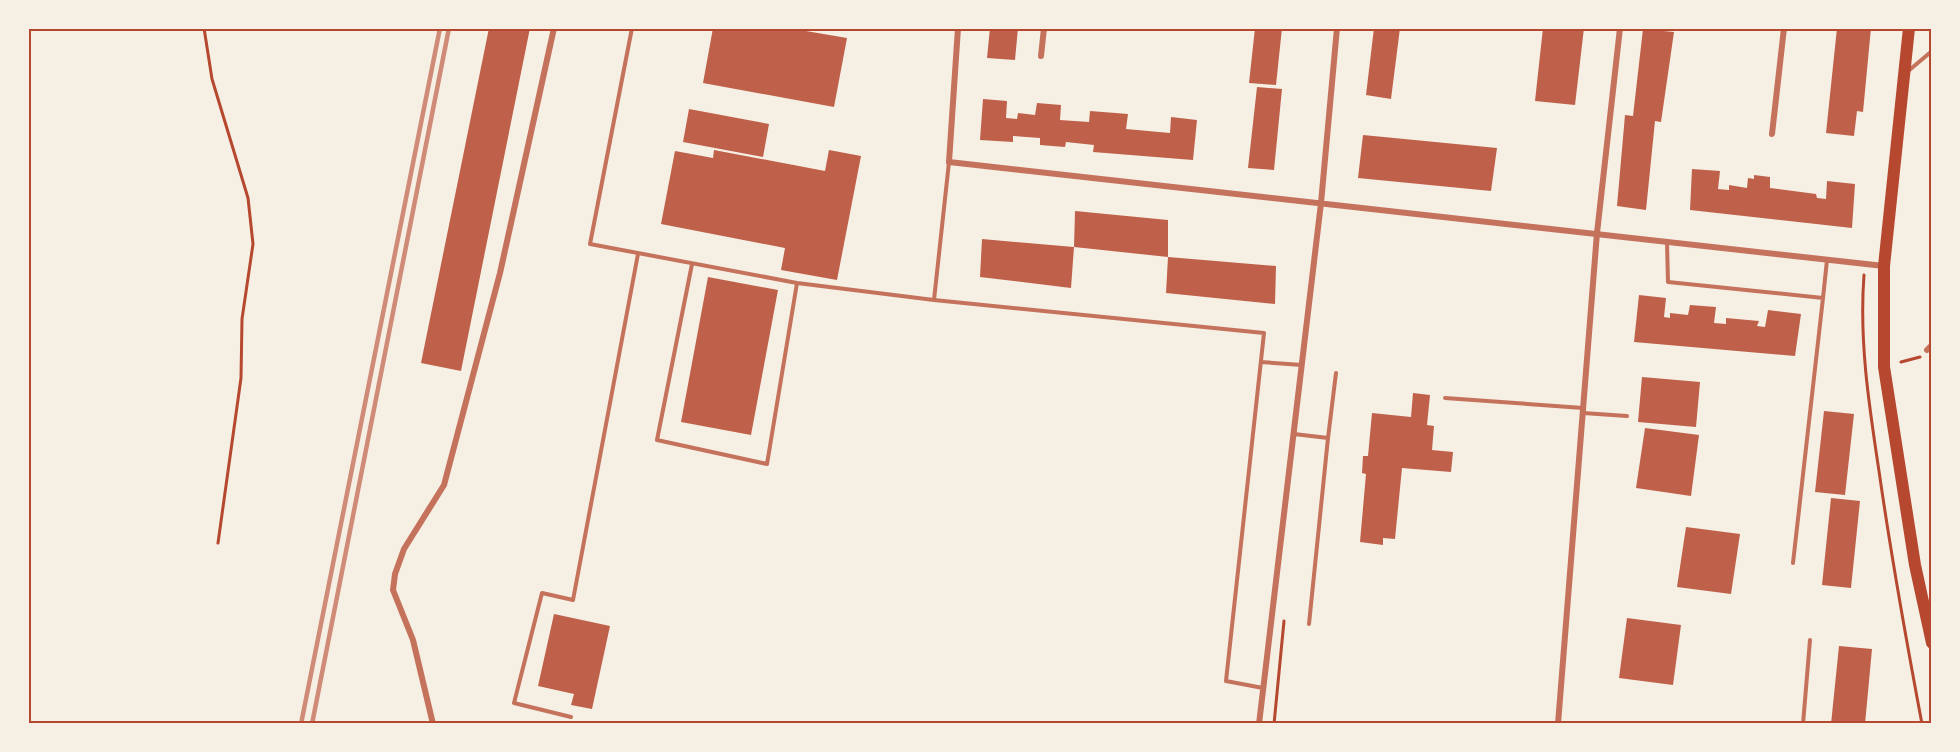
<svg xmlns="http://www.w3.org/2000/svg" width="1960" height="752" viewBox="0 0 1960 752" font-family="'Archivo Narrow',sans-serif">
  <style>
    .building { fill: #bf614a }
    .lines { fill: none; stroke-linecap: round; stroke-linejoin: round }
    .path { stroke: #b5482f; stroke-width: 3 }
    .service { stroke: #c5725c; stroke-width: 4 }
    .minor { stroke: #c5725c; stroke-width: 6 }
    .secondary { stroke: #b5482f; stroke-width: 12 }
    .rail { stroke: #cf8b77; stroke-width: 4.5 }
    .neatline { fill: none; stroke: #b5482f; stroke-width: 2 }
  </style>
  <rect width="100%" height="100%" fill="#f6efe4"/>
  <path class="building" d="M489,28H530L461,371L421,363Z
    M713,28H806V31L847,38L834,107L703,83Z
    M990,28H1018L1015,60L987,58Z
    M1255,28H1282L1276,85L1249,83Z
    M1374,28H1400L1391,99L1366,95Z
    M1543,28H1584L1575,105L1535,101Z
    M1837,28H1871L1863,112L1857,111L1854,136L1826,133Z
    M1643,29L1674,32L1661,122L1655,121L1646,210L1617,206L1625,115L1633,116Z
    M1257,87L1282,89L1274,170L1248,168Z
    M983,99L1007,101L1006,118L1017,119L1018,113L1035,115L1037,103L1061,105L1060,120L1089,122L1090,111L1128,114L1126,129L1170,133L1171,117L1197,120L1193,160L1093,152L1094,145L1066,142L1065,147L1040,145V138L1013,136V142L980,140Z
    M689,109L769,124L763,157L683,142Z
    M1363,135L1497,148L1491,191L1358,178Z
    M714,150L825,171L829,150L861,156L837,280L781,270L785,248L661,224L675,151L713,158Z
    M1692,169L1720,171L1718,189L1729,190V185L1747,188L1748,178L1754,179V175L1770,177V188L1816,194L1817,198L1826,199L1827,181L1855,184L1852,228L1690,210Z
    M1075,211L1168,220V257L1074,247Z
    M982,239L1074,247L1071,288L980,277Z
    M1168,257L1276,266L1275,304L1166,293Z
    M708,277L778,290L751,435L681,422Z
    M1639,295L1666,298L1664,317L1670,318V313L1688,315L1690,305L1716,307L1714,323L1726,324V318L1759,321L1757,326L1765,327L1768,310L1801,314L1795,356L1634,342Z
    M1642,377L1700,382L1696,427L1638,422Z
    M1413,393L1430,395L1427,425L1434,426L1432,450L1453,452L1451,472L1402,468L1395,539L1383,538V545L1360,542L1366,474L1362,473L1363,456H1368L1372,413L1411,417Z
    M1824,411L1854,414L1845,495L1815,492Z
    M1645,428L1699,435L1691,496L1636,488Z
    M1831,498L1860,501L1851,588L1822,585Z
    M1686,527L1740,534L1731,594L1677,587Z
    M554,614L610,626L592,709L571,705L574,694L538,686Z
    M1627,618L1681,625L1673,685L1619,678Z
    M1839,646L1872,649L1865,724H1831Z"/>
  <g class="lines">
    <path class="path" d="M204,28L212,79L248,198L253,244L242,319L241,378L218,543
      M1864,275C1859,341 1869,405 1879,471C1891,555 1906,639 1922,724
      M1901,362L1920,357
      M1274,724L1284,621"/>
    <path class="service" d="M632,28L590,244L797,283L934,300L1264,333L1226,681L1263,688
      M1907,72L1932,51
      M1667,242L1668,282L1823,298L1827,260
      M692,264L657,440L767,464L797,283
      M934,300L949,162
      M1261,362L1302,365
      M1445,398L1583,408
      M1583,413L1627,416
      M1294,434L1328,438L1309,624
      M1328,438L1336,373
      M1793,563L1823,298
      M571,717L514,703L542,593L573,600L638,254
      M1803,724L1810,640"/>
    <path class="minor" d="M958,28L949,162L1884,266
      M1041,56L1044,28
      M1772,134L1784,28
      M1927,350L1932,345
      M433,724L413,640L393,590L395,574L404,549L444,485L500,273L554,28
      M1259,724L1321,203L1337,28
      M1558,724L1597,233L1620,28"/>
    <path class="secondary" d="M1909,28L1884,266V367L1915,565L1932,643"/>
    <path class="rail" d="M301,724L440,28
      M312,724L449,28"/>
  </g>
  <rect width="1960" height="752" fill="none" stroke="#f6efe4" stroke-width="60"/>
  <rect x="30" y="30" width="1900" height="692" class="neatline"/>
</svg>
